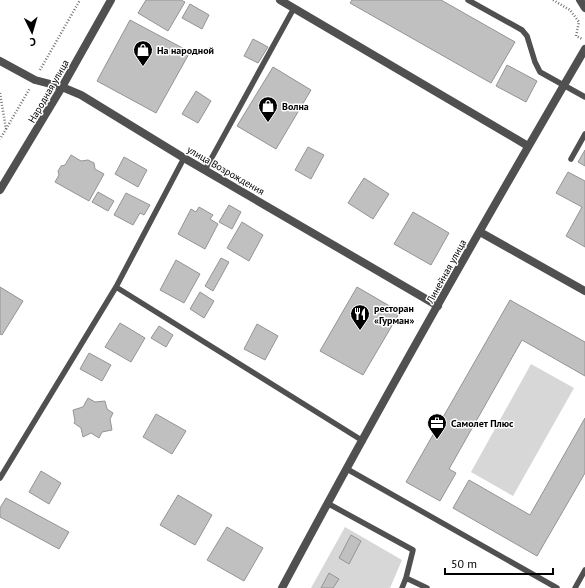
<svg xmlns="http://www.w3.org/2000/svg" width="585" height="588" viewBox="0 0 585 588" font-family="'PT Sans',sans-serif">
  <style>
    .green { fill: #d7d7d7 }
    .building { fill: #c0c0c0; stroke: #949494 }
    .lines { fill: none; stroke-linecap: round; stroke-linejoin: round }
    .path { stroke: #727272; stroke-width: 2.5; stroke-dasharray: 1 2; stroke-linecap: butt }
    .lane { stroke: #505050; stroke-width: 5.5 }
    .street { stroke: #505050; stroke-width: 8 }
    .labels { text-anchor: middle; stroke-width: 3; stroke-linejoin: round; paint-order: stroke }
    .poi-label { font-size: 10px; font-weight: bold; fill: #000; stroke: #fff; text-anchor: start }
    .street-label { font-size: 10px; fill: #000; stroke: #fff }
  </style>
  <rect width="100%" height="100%" fill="#fff"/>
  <path class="green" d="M531,364L574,388L513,496L471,472Z
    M345,527L402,560L390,588H311Z"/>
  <path class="building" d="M146,0H181L185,2L168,31L138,13Z
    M352,0H441L515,42L491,83L350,3Z
    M190,4L209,15L202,29L182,18Z
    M130,20L190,52L156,113L97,81Z
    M253,39L268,47L258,63L244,56Z
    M507,65L537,81L526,102L496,86Z
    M273,67L311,90L276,149L237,126Z
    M196,91L211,101L198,123L182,114Z
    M308,147L324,155L311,179L295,170Z
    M585,150V166L578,162Z
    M71,155L81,161L88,160L94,163L95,169L104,174L89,201L55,182L59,175L58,171L61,166L65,165Z
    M124,157L147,170L138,187L115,174Z
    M568,172L585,181V247L566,236L582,207L556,193Z
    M364,178L389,194L373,219L348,203Z
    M98,192L114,201L108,211L92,202Z
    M126,193L150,205L144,215L140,213L133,225L114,215Z
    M229,205L241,212L232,229L219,222Z
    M199,207L213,215L210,219L218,224L205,249L178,234L191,209L196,212Z
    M413,212L449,233L431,265L394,244Z
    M242,222L263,235L249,261L227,248Z
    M221,258L229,262L213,291L205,286Z
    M176,260L200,274L184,303L160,290Z
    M0,287L23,301L2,335L0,334Z
    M357,287L400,312L363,375L320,351Z
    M200,292L214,301L204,318L190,309Z
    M510,300L585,342V376L522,340L449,469L456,473L440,501L406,482Z
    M120,323L145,338L131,362L105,347Z
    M257,324L278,336L265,360L244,349Z
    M159,326L173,335L166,347L151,338Z
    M89,353L111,365L102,381L80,369Z
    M88,398L95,402L105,401L107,409L113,413L110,419L112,430L102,432L99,438L91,433L83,437L81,428L74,423L75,421L73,410L83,407Z
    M156,414L186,431L172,454L143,437Z
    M585,418V473L537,556L453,508L469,480L530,515Z
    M41,471L61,483L49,504L29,492Z
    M178,495L212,515L195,545L160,525Z
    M6,498L69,532L59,549L0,517V508Z
    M227,527L263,548L244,581L207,560Z
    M351,535L361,541L349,564L339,558Z
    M329,573L339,579L333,588H321Z"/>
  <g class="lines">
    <path class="path" d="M553,0L570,10L579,22L576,36L582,39
      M40,70L80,0
      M0,93L6,129L0,139
      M6,129L30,88"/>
    <path class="lane" d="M468,0L522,30L527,36L535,62L540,72L585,97
      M571,159L585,134
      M205,170L294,8
      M116,287L363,441
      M347,469L557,588
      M0,478L116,287L184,158
      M327,503L413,550L406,578L402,588
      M406,578L427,588
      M575,588L585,570"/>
    <path class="street" d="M280,0L528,146
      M580,0L585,8
      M0,61L35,80L62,87L81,95L184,158L438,306
      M0,190L62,87L111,0
      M480,232L585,291
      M282,588C379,406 481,227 585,49"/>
  </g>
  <defs>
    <g id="shop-pin" transform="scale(1)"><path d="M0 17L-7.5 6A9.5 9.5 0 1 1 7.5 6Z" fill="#000" stroke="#fff"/><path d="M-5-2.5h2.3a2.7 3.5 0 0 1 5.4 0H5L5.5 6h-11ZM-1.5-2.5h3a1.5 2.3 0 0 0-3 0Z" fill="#fff"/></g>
    <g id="restaurant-pin" transform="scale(1)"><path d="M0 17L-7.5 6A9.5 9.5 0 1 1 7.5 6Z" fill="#000" stroke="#fff"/><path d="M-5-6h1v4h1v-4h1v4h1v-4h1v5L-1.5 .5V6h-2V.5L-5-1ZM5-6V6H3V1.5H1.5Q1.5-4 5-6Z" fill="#fff"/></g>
    <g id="office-pin" transform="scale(1)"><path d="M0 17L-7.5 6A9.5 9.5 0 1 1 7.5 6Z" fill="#000" stroke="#fff"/><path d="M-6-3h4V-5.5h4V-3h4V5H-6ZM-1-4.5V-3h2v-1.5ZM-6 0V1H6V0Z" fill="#fff"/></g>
  </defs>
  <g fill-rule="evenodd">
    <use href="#shop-pin" x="143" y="50"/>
    <use href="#shop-pin" x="268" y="106"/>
    <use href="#restaurant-pin" x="360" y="314"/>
    <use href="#office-pin" x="437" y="423"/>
  </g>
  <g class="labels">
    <g class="poi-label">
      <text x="157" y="54">На народной</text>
      <text x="282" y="110">Волна</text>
      <text x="374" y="312">ресторан<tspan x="374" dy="12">«Гурман»</tspan></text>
      <text x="451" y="427">Самолет Плюс</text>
    </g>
    <g class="street-label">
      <text transform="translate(48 91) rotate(-60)" y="4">Народная улица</text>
      <text transform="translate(226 170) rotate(30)" y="4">улица Возрождения</text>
      <text transform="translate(446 271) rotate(-61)" y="4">Линейная улица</text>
    </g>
  </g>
  <g transform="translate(32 32) rotate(175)" stroke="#ffffff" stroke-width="3" paint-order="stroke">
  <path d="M0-3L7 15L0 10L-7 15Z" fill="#000000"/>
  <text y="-6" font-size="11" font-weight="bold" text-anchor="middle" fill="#000000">С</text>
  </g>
  <path d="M445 568v6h108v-6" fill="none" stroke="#000000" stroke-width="2"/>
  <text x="451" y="568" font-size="12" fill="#000000" stroke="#ffffff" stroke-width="3" paint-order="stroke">50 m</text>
</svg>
